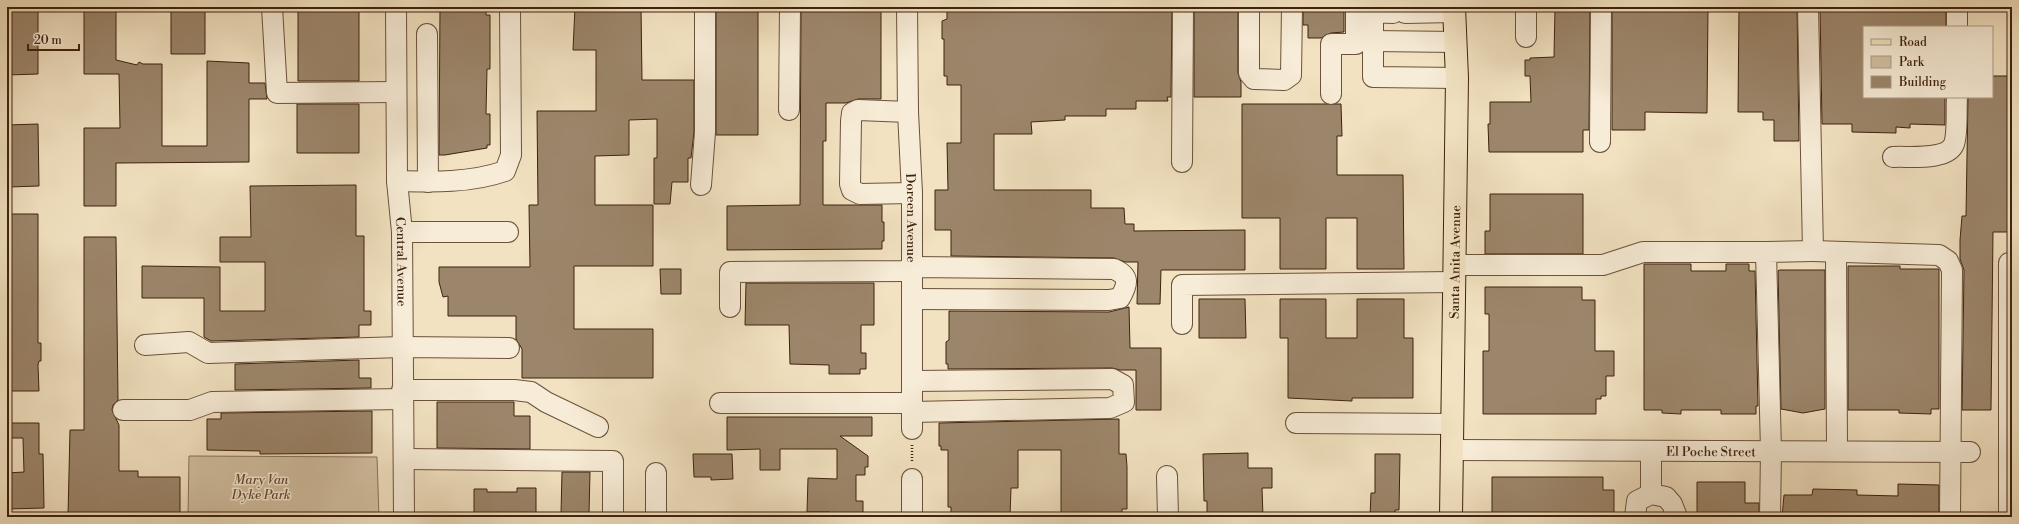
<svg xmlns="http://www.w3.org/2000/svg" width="2019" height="524" viewBox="0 0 2019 524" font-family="'Libre Bodoni',serif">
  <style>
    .green { fill: #d3c1a3; stroke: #887258 }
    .building { fill: #9c866b; stroke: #3e220e }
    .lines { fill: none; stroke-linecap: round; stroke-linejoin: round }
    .minor-casing { stroke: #6b523b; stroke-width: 22 }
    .major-casing { stroke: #3e220e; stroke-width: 24 }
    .path { stroke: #3e220e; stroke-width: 2.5; stroke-dasharray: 1 2; stroke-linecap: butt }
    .minor { stroke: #f7ecd7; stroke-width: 20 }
    .major { stroke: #f2e2c1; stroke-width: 22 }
    .labels { text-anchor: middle; stroke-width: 3; stroke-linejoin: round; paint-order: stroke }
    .street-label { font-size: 13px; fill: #3e220e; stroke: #f7ecd7 }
    .park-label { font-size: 13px; font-style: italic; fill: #634a33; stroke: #f7ecd7 }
  </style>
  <rect width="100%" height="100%" fill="#f2e2c1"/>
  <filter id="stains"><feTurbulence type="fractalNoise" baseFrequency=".005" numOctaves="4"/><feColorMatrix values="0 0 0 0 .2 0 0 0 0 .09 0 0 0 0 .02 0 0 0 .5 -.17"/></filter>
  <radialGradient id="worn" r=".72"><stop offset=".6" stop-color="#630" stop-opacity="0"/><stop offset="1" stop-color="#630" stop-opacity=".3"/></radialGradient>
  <path class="green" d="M189,456L377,457L379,517H188Z"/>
  <path class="building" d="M7,7H38V74L7,75Z
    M84,7H116V60L137,65L139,62L143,64H162V146H207V61L249,63V83H265L267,99H249V162L116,163V206H84V128H120L119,74H84Z
    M171,7H205V54H171Z
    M298,7H359V81H298Z
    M440,7H486V15H490V69H487L486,114H490V145H487V148L445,155H439Z
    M575,7L641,8L642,80H694V132L691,158H688V182H672L670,204H654V158H657V119L629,120V155L595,156V205H653V266H574V329H653V378H522V349L516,339V316H448V296L443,297L439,282V267H530L529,205H538L537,111H596V50H573Z
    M716,7H758V135H716Z
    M801,7H881V99H858L846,103H826V141H823V205H882V222H884V241H882V249L727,250V206L800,205Z
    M947,7H1172L1171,97H1167L1168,101H1136V109H1106V116H1065V120L1031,122L1032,134H994V190H1091V208H1124L1125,224H1134V231L1245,230V270H1161L1160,304H1137L1138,262H1125L1114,258L951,256V230H935V190H948L947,143H961V85H947V76H944V39H942V21L947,19Z
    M1194,7H1238V73L1241,82V97H1194Z
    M1303,7H1344V32L1331,33L1321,38H1308V25H1303Z
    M1555,7H1590L1589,130H1583V152H1489L1488,124H1490V102H1531L1530,76H1525V60H1530V58L1554,57Z
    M1612,7H1708L1707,113L1645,112V130H1612Z
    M1739,7H1797L1799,141H1774V120H1763V112H1738Z
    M1820,7H1946V27H1864V97H1945V125L1910,124V128L1896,127V133L1852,132V124H1822Z
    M1992,76H2012V232H1993L1991,410H1962L1964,270L1960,259V240L1962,216H1966L1968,97H1992Z
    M297,104H359V153H297Z
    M1242,104H1341L1342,136H1337V175H1403L1404,269H1357V218H1326V269H1280V218H1242Z
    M38,124L39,186L8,187L7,125Z
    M356,185V236H364V311H371V325H359V337L211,341L204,337V298H142V266L220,267V311H265V262H220V237H251L250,186Z
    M1490,194H1583V254H1485V231H1490Z
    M8,214H38V343H41V361H39L38,365L39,391H8Z
    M84,237H116L118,400L113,405L112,410L119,425V471H138V477H180V517L68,516L70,430H84Z
    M1644,264H1691V271H1726V264H1749V271H1755L1758,406H1756V414H1721V410H1681V414L1662,413V410H1644Z
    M1848,266H1900V269H1939V409H1931V414L1899,413V410H1848Z
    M660,269H681V294H661Z
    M1779,270H1825V409L1803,413L1781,409L1778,271Z
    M746,283H874V325H861V353H866V369H860V374H829V365L790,364L789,325H745Z
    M1485,287H1582V300H1595V351H1614V376H1606V396H1601V399H1596V414H1483V351H1489V314H1485Z
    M1199,299H1245L1246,338H1199Z
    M1280,299H1326V338H1357V299H1404V338H1413V398H1352V401L1288,398V338H1280Z
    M1129,307L1130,348H1161V410H1136V370H1120L1112,368L948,369V364H946V342L949,340V311L1109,312Z
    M359,360V378H371V388L235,390V364Z
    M437,402H514V416H530V449L437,448Z
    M372,411V453L260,454V451L207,450V419H221V413Z
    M727,417H872V436H840L868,456V467H865V475H856V501H863V517H830V512H807L808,478L837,479V449H780V470H760V449L727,450Z
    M1119,419V454H1126L1127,467V509H1122V517H1061V450H1018V488H1011L1010,517H951V507H948V450H941V446H939V423Z
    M10,423H39V454H43L44,508L7,509V473L24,472L23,438H10Z
    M1248,453V468H1272V488H1262L1263,517H1207V501H1204L1203,454Z
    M693,454H732L733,479L711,480V477H694Z
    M1375,454H1400L1399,510H1395V517H1370L1371,493H1375Z
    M562,472H590L589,514H561Z
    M1492,477H1603V490H1614V517H1492Z
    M1697,482H1745V503H1759V517H1697Z
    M1898,484L1939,485V517H1782L1784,495H1812L1813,489L1857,490V495L1898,496Z
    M517,488H536V517H479L474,512V489H487V492H517Z"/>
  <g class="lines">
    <g class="minor-casing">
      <g id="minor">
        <path d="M272,7L277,93L396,92"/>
        <path id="s1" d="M396,7L397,181L402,232L404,517"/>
        <path id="s2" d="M907,7L908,112L912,193V429"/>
        <path d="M1249,7V73L1254,79L1284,80L1291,75L1292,7"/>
        <path d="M1526,7V37"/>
        <path d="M1957,7V27"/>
        <path d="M1393,13L1373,12V77L1457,78"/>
        <path d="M1405,13L1454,12"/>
        <path d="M427,34L428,182"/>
        <path d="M1373,41L1456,42"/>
        <path d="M1331,94V44H1356V7"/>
        <path d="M789,110L790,7"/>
        <path d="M908,112L858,110L852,113L851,121L850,184L852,190L860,194L912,193"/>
        <path d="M1600,142L1601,7"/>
        <path d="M1893,157C1909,156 1947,161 1954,144C1958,133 1956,109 1957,97"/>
        <path d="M1182,162L1183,7"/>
        <path d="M397,181C433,182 471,183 505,171L511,155L510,7"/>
        <path d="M701,185L705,132V7"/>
        <path d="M402,232H508"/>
        <path d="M1813,251L1939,255L1948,261L1952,270L1950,517"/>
        <path d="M1836,252L1837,451"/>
        <path d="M2009,263V517"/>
        <path d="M1454,265H1603L1643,252H1766"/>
        <path d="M730,307V272L904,271L912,267L1114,269C1130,276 1128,284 1120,298L1109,300L912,299"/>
        <path d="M1182,324V285L1454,282"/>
        <path d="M145,345L189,342L208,353L402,347L509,348"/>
        <path d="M912,381L1112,379L1123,385L1124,402L1110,408L912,412"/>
        <path d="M402,390H514L531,392L546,402L598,427"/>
        <path d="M720,403H912"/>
        <path d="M123,410H190L212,402L403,399"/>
        <path d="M1296,423L1452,424"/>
        <path id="s3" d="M1452,450L1970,452"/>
        <path d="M1651,451V494"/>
        <path d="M404,459L613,461V517"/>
        <path d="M656,473V517"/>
        <path d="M1167,476L1168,517"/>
        <path d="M912,517V479"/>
        <path d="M1635,517L1637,501L1651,494L1666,497L1672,504L1677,517"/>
        <path d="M1770,517L1771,451L1766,252L1813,251L1808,7"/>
      </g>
    </g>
    <g class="major-casing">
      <g id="major">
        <path id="s4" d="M1451,517L1457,78L1454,7"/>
      </g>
    </g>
    <path class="path" d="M912,445V462"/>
    <use href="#minor" class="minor"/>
    <use href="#major" class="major"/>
  </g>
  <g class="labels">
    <g class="street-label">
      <text dy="5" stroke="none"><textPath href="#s2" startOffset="211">Doreen Avenue</textPath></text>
      <text dy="5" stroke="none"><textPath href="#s1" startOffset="255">Central Avenue</textPath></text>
      <text dy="5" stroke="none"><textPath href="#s4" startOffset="255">Santa Anita Avenue</textPath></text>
      <text dy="5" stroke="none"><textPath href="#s3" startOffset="259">El Poche Street</textPath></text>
    </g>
    <g class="park-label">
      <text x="261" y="484">Mary Van<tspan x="261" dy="15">Dyke Park</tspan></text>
    </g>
  </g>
  <rect width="2019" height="524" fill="none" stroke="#f2e2c1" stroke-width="24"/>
  <rect x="8" y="8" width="2003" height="508" fill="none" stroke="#3e220e" stroke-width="2"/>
  <rect x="12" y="12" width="1995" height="500" fill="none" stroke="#3e220e"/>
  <rect x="1863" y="26" width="130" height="72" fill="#f7ecd7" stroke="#ad9b87"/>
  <rect x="1871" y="39" width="20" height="6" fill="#f2e2c1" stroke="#ad9b87"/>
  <text x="1899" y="46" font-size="12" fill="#3e220e">Road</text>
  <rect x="1871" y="56" width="20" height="12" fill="#d3c1a3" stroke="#ad9b87"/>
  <text x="1899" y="66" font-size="12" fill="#3e220e">Park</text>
  <rect x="1871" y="76" width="20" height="12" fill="#9c866b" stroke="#ad9b87"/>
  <text x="1899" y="86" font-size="12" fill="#3e220e">Building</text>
  <path d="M28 44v6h51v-6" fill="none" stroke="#3e220e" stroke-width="2"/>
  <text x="34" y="44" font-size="12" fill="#3e220e" stroke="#f7ecd7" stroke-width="3" paint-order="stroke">20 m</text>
  <rect width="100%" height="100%" filter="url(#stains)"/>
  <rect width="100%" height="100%" fill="url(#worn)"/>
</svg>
